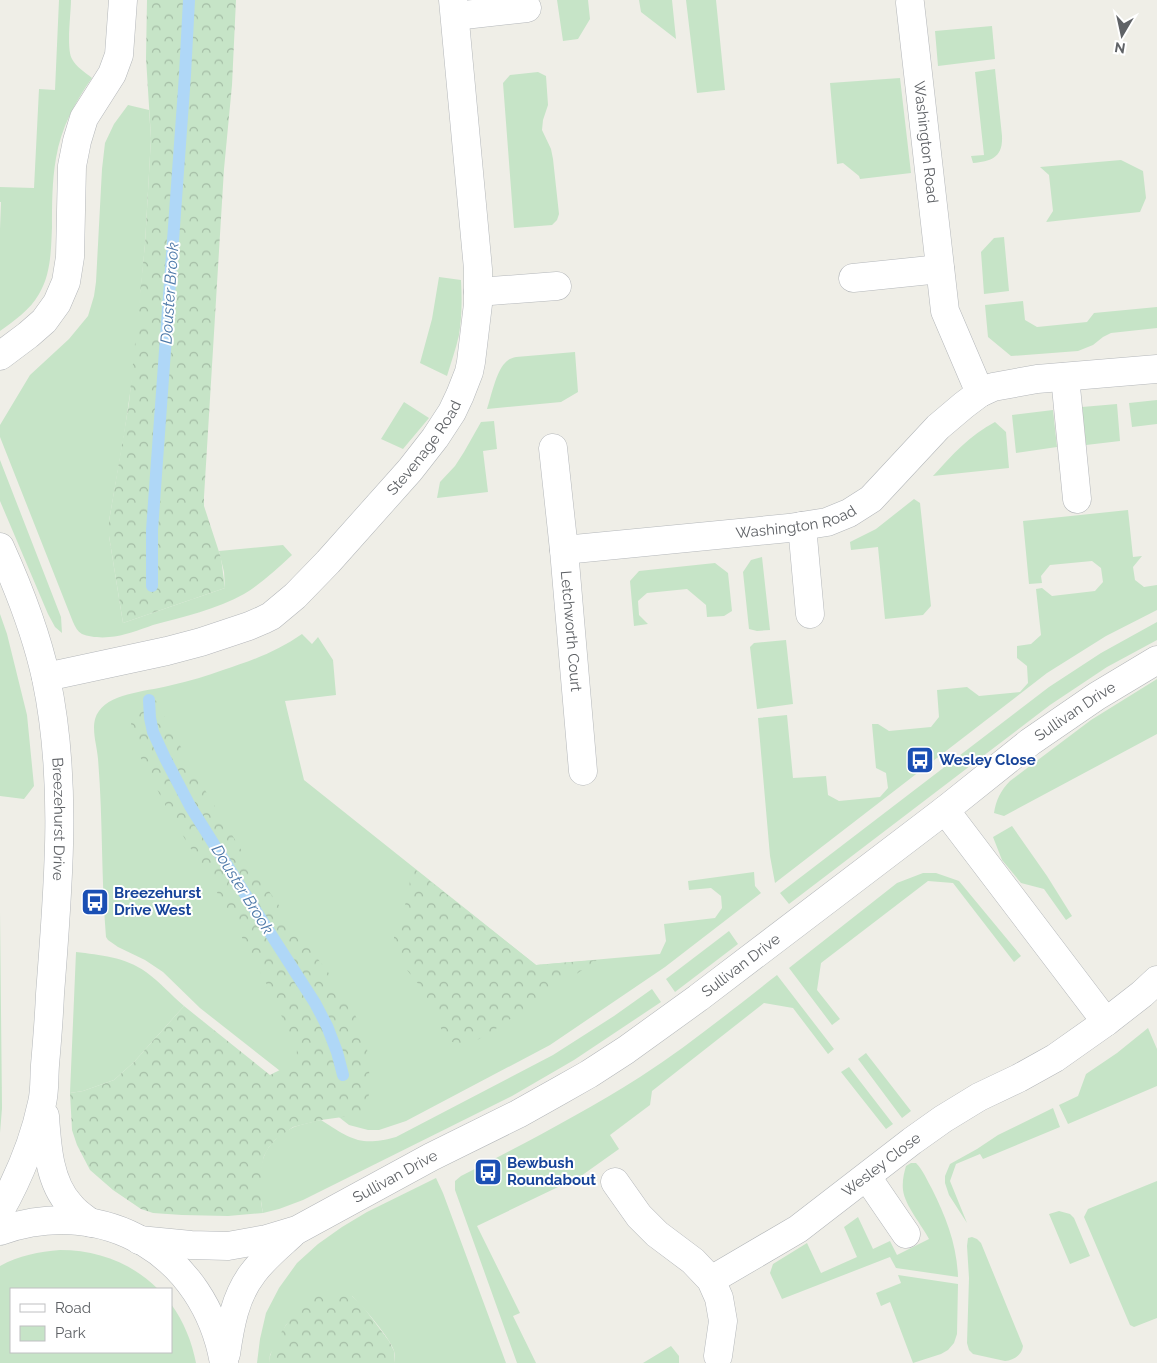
<svg xmlns="http://www.w3.org/2000/svg" width="1157" height="1363" viewBox="0 0 1157 1363" font-family="Raleway,sans-serif">
  <style>
    .green { fill: #c6e4c7 }
    .forest { fill: url(#forest-crowns) }
    .lines { fill: none; stroke-linecap: round; stroke-linejoin: round }
    .stream { stroke: #afd7f7; stroke-width: 12 }
    .minor-casing { stroke: #b4b7ba; stroke-width: 29 }
    .minor { stroke: #fff; stroke-width: 28 }
    .labels { text-anchor: middle; stroke-width: 4; stroke-linejoin: round; paint-order: stroke }
    .street-label { font-size: 15px; fill: #5f6266; stroke: #fff }
    .transit-label { font-size: 15px; font-weight: bold; fill: #164399; stroke: #fff; text-anchor: start }
    .water-label { font-size: 16px; font-style: italic; fill: #4c78a8; stroke: #fff }
  </style>
  <defs>
    <pattern id="forest-crowns" width="20" height="18" patternUnits="userSpaceOnUse" patternTransform="scale(1.25)"><rect width="20" height="18" fill="#c6e4c7"/><path d="M2 6a3 3 0 1 1 6 0M12 15a3 3 0 1 1 6 0" fill="none" stroke="#a4bca5"/></pattern>
  </defs>
  <rect width="100%" height="100%" fill="#efeee7"/>
  <path class="green" d="M59,0H71C71,14 66,48 72,59C76,67 85,72 92,78C75,102 61,128 56,158C52,181 52,204 52,227C51,250 51,274 39,294C30,310 14,321 0,331V229L1,202H0V187L34,188L39,89L55,90Z
    M557,0H588L590,19L578,39L563,41Z
    M639,0H672L676,39L641,12Z
    M686,0H716L725,90L697,93Z
    M992,26L995,59L938,66L935,31Z
    M995,69L1002,136C1003,158 991,161 973,163L971,156L984,155L975,72Z
    M538,72L546,76L548,105L543,120L542,130L551,149L553,159L559,214L557,220L552,225L514,228L503,83L510,75Z
    M900,78L911,173L860,179L859,176L843,163L837,164L830,83Z
    M128,105L149,110L151,138L145,244L134,366L124,435L109,521V536L123,623L225,588L224,572L219,551L283,545L292,555C277,569 262,583 244,594C218,609 182,617 153,625C139,630 124,636 109,637C101,638 89,637 82,634C77,631 75,626 73,622L0,437V425L30,375L69,339L88,316L94,296L96,282L102,169L105,143L114,124Z
    M1121,160L1143,171L1146,198L1140,212L1046,222L1053,211L1049,175L1040,167Z
    M1004,237L1009,291L984,294L981,252L994,238Z
    M439,277L461,280C462,298 462,316 459,335C456,349 451,362 447,376L420,363L432,319Z
    M1023,301L1025,320L1037,327L1087,322L1094,313L1157,307V328L1111,333L1103,337L1093,345L1078,351L1011,356L988,337L985,305Z
    M575,352L578,392L561,402L487,409C491,397 496,372 505,363C508,359 512,358 516,357Z
    M1157,400V424L1132,427L1129,403Z
    M404,402L429,418L403,449L381,439Z
    M1117,404L1120,441L1086,445L1082,407Z
    M1053,410L1057,447L1016,453L1012,415Z
    M494,421L497,449L483,451L488,492L437,498L440,482L455,466L464,452L481,422Z
    M995,422L1006,432L1009,468L933,476C952,455 970,435 995,422Z
    M0,460L61,617L62,633L55,627L48,614L0,501Z
    M914,499L920,503L931,606L923,615L885,619L878,547L851,550L850,542L876,529Z
    M1128,510L1133,557L1142,556L1133,567L1135,580L1144,587L1157,585V610L1106,636L1047,673L775,883L770,856L758,718L787,715L793,778L826,776L828,795L839,801L880,797L888,788L886,773L876,768L872,724H878L889,731L931,727L939,717L937,690L967,687L979,696L1020,692L1028,683L1027,666L1017,658V646L1031,644L1041,635L1036,589L1042,588L1052,596L1095,591L1103,582L1101,568L1092,561L1050,565L1041,576L1042,583L1029,584L1023,521Z
    M762,557L770,630L757,631L749,629L743,572L751,560Z
    M715,563L728,573L732,611L724,616L707,617L706,605L687,589L647,593L638,601L639,615L648,624L634,626L630,581L639,571Z
    M0,614L7,634L27,715L34,786L24,799L0,796Z
    M1157,622V640L1107,667L1050,705L789,904L780,893L1049,687L1101,653Z
    M302,634L312,644L318,637L333,660L336,695L285,701L304,780L536,965L660,954L666,941L664,924L715,918L722,908L721,896L711,888L689,890L688,881L754,872L755,886L761,893L665,967L550,1045L406,1121L379,1130H368L349,1125L200,1008L163,972L145,960L118,947L108,940L106,937C101,877 103,818 98,759C97,744 89,724 99,711C112,692 152,691 172,685C190,681 207,676 223,670C251,661 278,651 302,634Z
    M786,640L793,704L757,709L750,647L754,643Z
    M1157,679V734L1004,816L994,813C996,800 1001,790 1010,781L1091,720Z
    M1012,826L1047,876L1072,916L1066,920L1044,889L1021,883L1002,860L993,837Z
    M923,873H936L959,881L1021,956L1014,962L953,883L928,881L821,963L817,990L840,1019L832,1025L789,968L897,883Z
    M729,931L738,944L675,992L666,979Z
    M76,952C100,955 125,957 146,972C160,982 171,995 184,1006L134,1062L114,1080L83,1091L70,1093Z
    M777,975L834,1049L828,1054L793,1008L764,1003L652,1091L650,1105L610,1135L619,1149L581,1176L477,1226L520,1313L513,1316L536,1363H517L455,1190V1181L461,1176C522,1145 583,1113 640,1077C688,1046 732,1010 777,975Z
    M652,989L661,1002L574,1060L512,1096L303,1200L279,1209L263,1213C259,1194 257,1163 269,1147C274,1139 285,1131 294,1127C302,1124 312,1122 321,1120C351,1139 360,1147 396,1137L553,1055L614,1016Z
    M1148,1028L1157,1049V1086L1068,1124L1059,1105L1078,1096L1086,1074L1117,1053Z
    M866,1053L911,1111L902,1118L858,1059Z
    M849,1067L893,1124L886,1129L841,1072Z
    M1053,1108L1060,1127L983,1159L980,1154L956,1164L950,1181L967,1223L949,1195L945,1183V1176L950,1164L977,1149L998,1135Z
    M911,1163H916C923,1170 927,1180 932,1189C946,1217 957,1245 958,1277L896,1268L890,1257L782,1299L770,1273L773,1264L807,1243L821,1273L857,1257L844,1227L858,1217L873,1249L890,1241L897,1255L929,1239C922,1225 905,1206 903,1190C902,1181 904,1173 906,1166Z
    M436,1178L443,1193L506,1363H395C395,1359 395,1354 394,1351C391,1339 361,1304 352,1296L294,1316L286,1325L270,1355L269,1363H257L260,1339L266,1313L279,1288L297,1263L318,1244L342,1227L367,1212Z
    M1157,1181V1318L1134,1327L1130,1325L1084,1217L1088,1209Z
    M1059,1211L1070,1214L1074,1218L1090,1256L1070,1264L1049,1214Z
    M972,1237L977,1239L981,1243L1023,1346C1022,1355 1014,1360 1005,1361L973,1354L969,1350L967,1343L969,1278L967,1246L968,1238Z
    M60,1250C97,1250 132,1263 158,1289H11V1352H171V1304C184,1322 192,1342 196,1363H0V1266C19,1255 39,1252 60,1250Z
    M898,1275L958,1284L957,1334L954,1343L948,1350L941,1354L913,1363L890,1302L881,1306L876,1293L901,1283Z
    M671,1346L679,1356V1363H643Z"/>
  <path class="forest" d="M147,0H236L232,85L224,169L204,497V506L221,558L225,588L123,623L109,536V521L129,403L145,244L151,138L146,58Z
    M155,699L196,775L249,863L302,938L337,984L352,1008L361,1028L367,1048L370,1082L368,1103L365,1110L357,1115L321,1120L293,1127L275,1140L269,1147L264,1156L261,1172V1203L263,1213L228,1216L182,1215L153,1213L141,1209L113,1190L90,1170L77,1145L72,1130L70,1093L83,1091L114,1080L134,1062L184,1006L270,1075C281,1069 297,1064 297,1049L267,985L227,909L170,814L137,751L133,736L131,723L132,715L142,701Z
    M412,867L536,965L597,960L491,1032L477,1040L467,1043L457,1044L450,1041L444,1037C439,1022 432,1005 423,991C414,975 395,962 394,942C393,929 400,917 405,905C409,893 410,879 412,867Z
    M0,911L2,1108L0,1133Z
    M321,1293L352,1296L361,1304L389,1341L394,1351L395,1363H269C270,1345 291,1316 304,1303C308,1298 316,1296 321,1293Z"/>
  <g class="lines">
    <path class="stream" d="M152,586V530L185,75L189,0
      M149,700L150,718L153,732L165,758L190,806L245,894L315,1003L327,1026L337,1052L343,1075"/>
    <g class="minor-casing">
      <g id="minor">
        <path id="s1" d="M910,3L945,311L980,393"/>
        <path d="M455,16L527,8"/>
        <path d="M853,278L940,269"/>
        <path d="M478,292L557,286"/>
        <path d="M0,356L28,335L44,321L57,303L66,282L70,257L72,166L77,141L84,118L112,74L119,55L123,0"/>
        <path d="M1065,377L1077,499"/>
        <path id="s2" d="M553,448L564,550L583,771"/>
        <path d="M802,526L810,614"/>
        <path id="s3" d="M0,547C19,589 36,632 46,678C68,782 58,889 50,994C49,1018 47,1042 45,1065C44,1078 45,1091 42,1103C34,1141 19,1177 0,1211"/>
        <path id="s4" d="M564,550L789,528L827,522L849,513L871,499L938,427L964,405L980,393L993,387L1037,379L1157,369"/>
        <path id="s5" d="M46,677L167,651L201,642L249,626L263,620L271,616L295,596L328,562L410,470L435,438L452,412L460,395L469,372L471,362L478,304V269L453,0"/>
        <path d="M945,810L1106,1022"/>
        <path d="M45,1116C47,1146 49,1182 70,1205C76,1213 83,1217 91,1223"/>
        <path d="M867,1177L906,1234"/>
        <path d="M615,1182L639,1216L657,1234L693,1261L711,1280L719,1298L723,1321L718,1356"/>
        <path d="M0,1231C105,1194 205,1254 224,1363"/>
        <path id="s6" d="M139,1240L191,1245L228,1246L267,1239L297,1230L431,1157L518,1114L559,1091L589,1074L626,1050L698,998L945,810L1030,742L1097,696L1157,660"/>
        <path id="s7" d="M711,1280L798,1229L912,1141L943,1119L979,1097L1019,1078L1055,1058L1106,1022L1142,994L1157,980"/>
        <path d="M226,1354C230,1326 235,1296 253,1273C264,1258 279,1246 292,1234"/>
      </g>
    </g>
    <use href="#minor" class="minor"/>
  </g>
  <defs>
    <g id="bus-square" transform="scale(1.4375)"><rect x="-9" y="-9" width="18" height="18" rx="4" fill="#1a4fb4" stroke="#fff"/><path d="M-5-6H5V4H4V6H2V4H-2V6H-4V4H-5ZM-3.5-4V0h7V-4ZM-3.5 1.2v1.5H-2V1.2ZM2 1.2v1.5H3.5V1.2Z" fill="#fff"/></g>
  </defs>
  <g fill-rule="evenodd">
    <use href="#bus-square" x="920" y="760"/>
    <use href="#bus-square" x="95" y="902"/>
    <use href="#bus-square" x="488" y="1172"/>
  </g>
  <g class="labels">
    <g class="street-label">
      <text dy="5" stroke="none"><textPath href="#s1" startOffset="140">Washington Road</textPath></text>
      <text dy="5" stroke="none"><textPath href="#s5" startOffset="462">Stevenage Road</textPath></text>
      <text dy="5" stroke="none"><textPath href="#s4" startOffset="234">Washington Road</textPath></text>
      <text dy="5" stroke="none"><textPath href="#s2" startOffset="184">Letchworth Court</textPath></text>
      <text dy="5" stroke="none"><textPath href="#s6" startOffset="1098">Sullivan Drive</textPath></text>
      <text dy="5" stroke="none"><textPath href="#s3" startOffset="281">Breezehurst Drive</textPath></text>
      <text dy="5" stroke="none"><textPath href="#s6" startOffset="678">Sullivan Drive</textPath></text>
      <text dy="5" stroke="none"><textPath href="#s7" startOffset="206">Wesley Close</textPath></text>
      <text dy="5" stroke="none"><textPath href="#s6" startOffset="272">Sullivan Drive</textPath></text>
    </g>
    <g class="transit-label">
      <text x="939" y="765">Wesley Close</text>
      <text x="114" y="898">Breezehurst<tspan x="114" dy="17">Drive West</tspan></text>
      <text x="507" y="1168">Bewbush<tspan x="507" dy="17">Roundabout</tspan></text>
    </g>
    <g class="water-label">
      <text transform="translate(169 293) rotate(-86)" y="6">Douster Brook</text>
      <text transform="translate(243 889) rotate(58)" y="6">Douster Brook</text>
    </g>
  </g>
  <rect x="10" y="1288" width="162" height="65" fill="#ffffff" stroke="#bfc0c2"/>
  <rect x="20" y="1304" width="25" height="8" fill="#ffffff" stroke="#bfc0c2"/>
  <text x="55" y="1313" font-size="15" fill="#5f6266">Road</text>
  <rect x="20" y="1326" width="25" height="15" fill="#c6e4c7" stroke="#bfc0c2"/>
  <text x="55" y="1338" font-size="15" fill="#5f6266">Park</text>
  <g transform="translate(1122 35) rotate(189)" stroke="#ffffff" stroke-width="4" paint-order="stroke">
  <path d="M0-4L9 19L0 12L-9 19Z" fill="#5f6266"/>
  <text y="-8" font-size="14" font-weight="bold" text-anchor="middle" fill="#5f6266">N</text>
  </g>
</svg>
